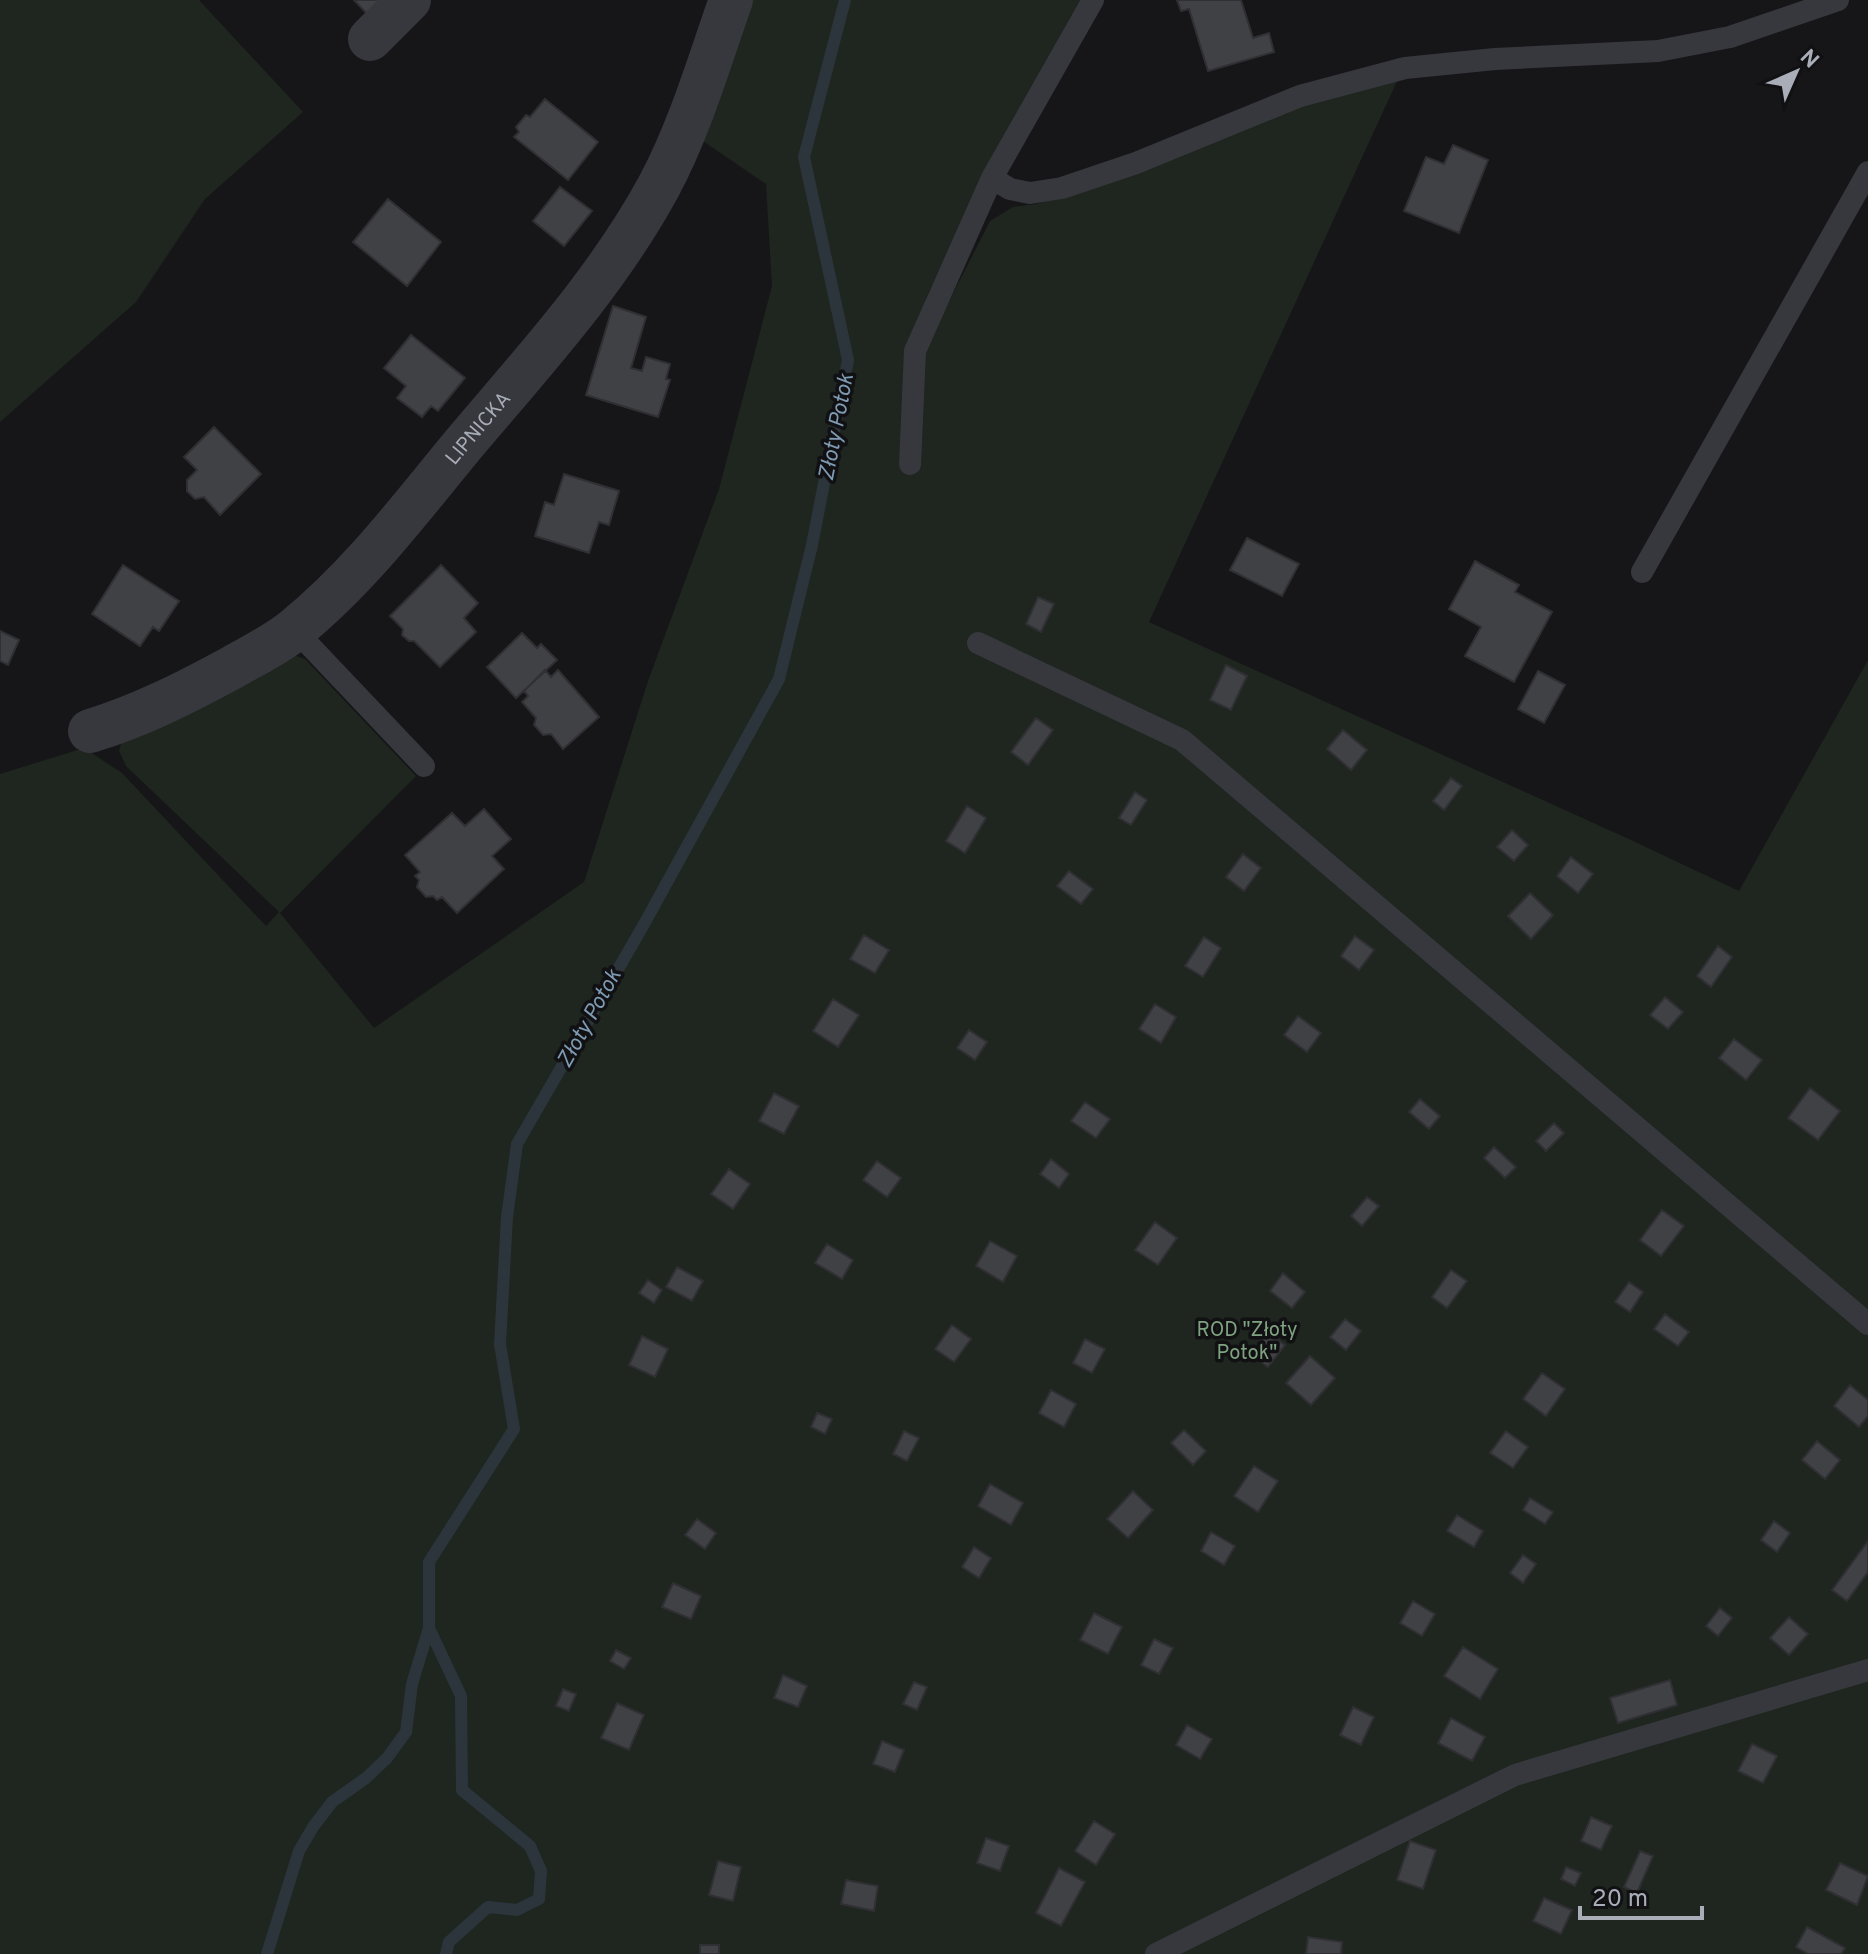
<svg xmlns="http://www.w3.org/2000/svg" width="1868" height="1954" viewBox="0 0 1868 1954" font-family="Overpass,sans-serif">
  <style>
    .green { fill: #1e261f }
    .lines { fill: none; stroke-linecap: round; stroke-linejoin: round }
    .stream { stroke: #2c353c; stroke-width: 12 }
    .building { fill: #404145; stroke: #303034; stroke-width: 2 }
    .service { stroke: #37383d; stroke-width: 22 }
    .minor { stroke: #37383d; stroke-width: 44 }
    .labels { text-anchor: middle; stroke-width: 7; stroke-linejoin: round; paint-order: stroke }
    .street-label { font-size: 20px; fill: #a8adb8; stroke: #111113 }
    .park-label { font-size: 20px; fill: #7fa381; stroke: #111113 }
    .water-label { font-size: 22px; font-style: italic; fill: #7f9bb3; stroke: #111113 }
  </style>
  <rect width="100%" height="100%" fill="#161618"/>
  <path class="green" d="M0,0H199L303,112L205,199L136,302L0,422Z
    M740,0H1084L979,187L926,298L939,321L990,221L1013,207L1036,204L1134,174L1234,129L1336,95L1398,79L1149,622L1631,840L1739,891L1868,660V1954H0V774L84,748L122,773L266,926L279,912L126,766L119,751L122,740L288,653L305,659L416,776L280,913L374,1028L584,882L648,681L719,489L772,286L766,184L694,135Z"/>
  <g class="lines">
    <path class="stream" d="M267,1954L299,1851L313,1827L332,1802L366,1778L387,1758L406,1732L412,1684L429,1628
      M446,1954L449,1942L488,1907L517,1910L539,1899L541,1871L530,1846L462,1790L461,1696L429,1628V1562L514,1429L500,1344L507,1217L517,1144L643,926L779,679L812,545L848,360L804,157L845,0"/>
  </g>
  <path class="building" d="M354,0H392L372,19Z
    M1177,0H1241L1253,38L1269,33L1274,52L1208,71L1189,9L1181,11Z
    M545,99L598,142L568,180L514,137L519,132L516,127L526,115L530,117Z
    M1453,145L1488,160L1459,233L1404,211L1426,157L1444,164Z
    M560,187L592,211L564,246L533,221Z
    M388,199L441,242L407,286L353,242Z
    M613,306L646,317L631,368L642,371L646,357L670,364L666,379L670,380L658,417L586,395Z
    M411,335L465,378L438,411L431,406L422,417L397,398L406,386L384,368Z
    M214,427L261,474L220,515L204,497L195,499L187,491V480L197,470L184,457Z
    M564,474L619,491L609,525L599,522L589,553L535,536L545,502L554,505Z
    M1247,538L1299,564L1282,596L1230,570Z
    M1475,561L1519,585L1515,592L1552,612L1514,682L1465,656L1481,627L1449,609Z
    M123,565L179,601L159,631L153,627L140,646L92,614Z
    M441,565L478,603L464,618L476,632L440,667L414,641H409L402,635L403,629L390,616Z
    M1038,597L1054,604L1041,632L1026,624Z
    M0,631L19,640L8,665L0,661Z
    M522,633L537,648L541,644L557,660L516,698L487,667Z
    M1226,665L1247,676L1231,710L1210,700Z
    M545,670L551,677L558,670L599,717L563,749L551,734L543,735L534,725L536,718L522,702L528,696L524,691Z
    M1538,671L1565,685L1544,723L1518,709Z
    M1036,718L1053,730L1028,765L1011,752Z
    M1343,730L1367,750L1351,770L1327,749Z
    M1451,778L1462,786L1444,810L1433,801Z
    M1135,792L1147,800L1131,825L1119,818Z
    M967,806L986,818L965,853L946,841Z
    M484,809L511,839L492,856L504,869L457,913L442,897L437,900L433,896L426,897L417,887L419,880L415,876L420,872L405,855L452,813L465,826Z
    M1512,830L1528,845L1514,861L1497,847Z
    M1243,854L1261,868L1244,891L1226,877Z
    M1571,857L1593,874L1578,893L1557,876Z
    M1069,871L1093,889L1081,904L1057,886Z
    M1530,893L1553,915L1531,939L1508,916Z
    M864,935L889,950L875,973L850,959Z
    M1355,936L1374,950L1359,970L1341,956Z
    M1204,937L1221,948L1203,977L1185,966Z
    M1718,946L1732,957L1711,987L1697,976Z
    M1665,997L1683,1012L1668,1029L1650,1015Z
    M833,999L859,1015L838,1047L813,1031Z
    M1155,1004L1176,1017L1161,1043L1139,1029Z
    M1298,1016L1321,1033L1307,1052L1284,1035Z
    M969,1030L987,1042L975,1060L957,1048Z
    M1734,1039L1762,1060L1746,1080L1719,1058Z
    M1810,1088L1840,1111L1818,1140L1788,1118Z
    M774,1093L799,1106L784,1134L759,1121Z
    M1420,1099L1440,1116L1429,1129L1409,1112Z
    M1085,1102L1110,1119L1096,1138L1071,1121Z
    M1554,1123L1564,1133L1546,1151L1536,1141Z
    M1494,1147L1516,1167L1505,1178L1484,1158Z
    M1051,1159L1069,1174L1059,1188L1040,1174Z
    M877,1161L901,1178L887,1197L863,1180Z
    M729,1169L750,1184L733,1209L711,1194Z
    M1367,1197L1379,1206L1362,1226L1351,1216Z
    M1662,1210L1684,1226L1661,1256L1640,1240Z
    M1155,1222L1177,1238L1158,1265L1135,1250Z
    M990,1241L1017,1256L1003,1282L976,1266Z
    M827,1244L853,1260L842,1279L815,1263Z
    M677,1267L703,1281L692,1301L666,1287Z
    M1451,1270L1467,1281L1447,1308L1432,1297Z
    M1283,1273L1305,1292L1292,1308L1270,1291Z
    M648,1280L662,1290L654,1303L639,1293Z
    M1629,1282L1643,1292L1630,1312L1615,1302Z
    M1665,1314L1689,1332L1678,1346L1654,1329Z
    M1345,1319L1361,1331L1346,1350L1330,1337Z
    M952,1325L971,1339L954,1362L935,1349Z
    M1267,1332L1285,1345L1268,1367L1251,1355Z
    M642,1336L668,1349L655,1377L629,1365Z
    M1085,1339L1105,1349L1092,1373L1073,1363Z
    M1310,1356L1335,1378L1311,1405L1286,1383Z
    M1542,1373L1565,1389L1546,1416L1523,1399Z
    M1850,1385L1868,1400V1416L1859,1427L1834,1406Z
    M1051,1390L1076,1404L1064,1427L1039,1413Z
    M817,1413L832,1419L825,1434L811,1427Z
    M1184,1430L1206,1451L1193,1465L1171,1443Z
    M904,1431L919,1438L907,1461L893,1454Z
    M1506,1431L1528,1447L1513,1468L1490,1453Z
    M1817,1441L1840,1460L1825,1479L1802,1460Z
    M1254,1466L1278,1481L1258,1512L1234,1496Z
    M990,1484L1023,1503L1011,1525L978,1506Z
    M1133,1491L1153,1510L1128,1538L1107,1519Z
    M1530,1498L1553,1512L1545,1524L1523,1510Z
    M1457,1515L1483,1531L1474,1547L1447,1531Z
    M697,1519L716,1533L705,1549L685,1535Z
    M1774,1521L1790,1533L1777,1552L1761,1540Z
    M1211,1532L1235,1546L1224,1565L1201,1551Z
    M1868,1541V1572L1847,1601L1832,1590Z
    M974,1547L991,1558L979,1578L962,1567Z
    M1523,1555L1536,1564L1523,1583L1510,1573Z
    M673,1583L701,1596L691,1619L662,1607Z
    M1413,1601L1435,1614L1422,1636L1400,1623Z
    M1720,1608L1732,1618L1718,1636L1706,1626Z
    M1094,1613L1122,1627L1108,1654L1080,1640Z
    M1789,1617L1808,1634L1789,1655L1770,1638Z
    M1154,1639L1173,1648L1159,1674L1141,1665Z
    M1463,1647L1498,1669L1480,1699L1444,1676Z
    M616,1650L631,1658L624,1669L610,1661Z
    M783,1675L807,1686L798,1707L774,1698Z
    M1670,1680L1677,1705L1618,1723L1610,1698Z
    M914,1682L927,1687L917,1710L903,1704Z
    M563,1689L576,1694L569,1711L556,1706Z
    M617,1703L644,1715L629,1750L601,1738Z
    M1353,1707L1374,1717L1361,1745L1340,1735Z
    M1451,1718L1485,1737L1472,1761L1438,1743Z
    M1187,1725L1212,1739L1200,1759L1176,1745Z
    M882,1741L904,1750L895,1772L873,1764Z
    M1752,1744L1777,1756L1763,1783L1738,1771Z
    M1591,1817L1612,1826L1601,1850L1581,1841Z
    M1094,1821L1115,1834L1096,1865L1075,1851Z
    M986,1838L1009,1846L1000,1871L977,1863Z
    M1410,1841L1436,1850L1423,1889L1397,1880Z
    M1640,1851L1653,1856L1637,1893L1624,1887Z
    M718,1861L741,1867L733,1901L709,1895Z
    M1840,1863L1868,1876L1857,1905L1826,1890Z
    M1566,1867L1581,1873L1575,1886L1561,1879Z
    M1059,1868L1085,1882L1061,1926L1036,1913Z
    M846,1880L878,1886L874,1911L841,1904Z
    M1544,1898L1572,1910L1561,1934L1533,1921Z
    M1807,1927L1845,1948L1841,1954H1808L1796,1947Z
    M1308,1937L1342,1942L1341,1954H1306Z
    M700,1945H719V1954H700Z"/>
  <g class="lines">
    <path class="service" d="M1093,0L992,178L1010,189L1030,193L1062,188L1136,163L1300,96L1405,68L1495,59L1658,51L1730,37L1838,0
      M910,464L915,351L992,178
      M1642,572L1868,172
      M295,630L424,766
      M978,643L1182,740L1868,1324
      M1156,1954L1515,1775L1868,1670"/>
    <g class="minor">
      <path d="M370,39L409,0"/>
      <path id="s1" d="M90,731C140,716 187,692 233,667C254,655 277,644 295,629C359,577 410,509 462,446C532,363 607,282 659,186C690,128 709,62 731,0"/>
    </g>
  </g>
  <g class="labels">
    <g class="street-label">
      <text dy="7" stroke="none"><textPath href="#s1" startOffset="502">LIPNICKA</textPath></text>
    </g>
    <g class="park-label">
      <text x="1247" y="1336">ROD "Złoty<tspan x="1247" dy="23">Potok"</tspan></text>
    </g>
    <g class="water-label">
      <text transform="translate(835 427) rotate(-79)" y="8">Złoty Potok</text>
      <text transform="translate(588 1018) rotate(-61)" y="8">Złoty Potok</text>
    </g>
  </g>
  <g transform="translate(1796 72) rotate(45)" stroke="#111113" stroke-width="6" paint-order="stroke">
  <path d="M0-6L14 30L0 20L-14 30Z" fill="#a8adb8"/>
  <text y="-12" font-size="22" font-weight="bold" text-anchor="middle" fill="#a8adb8">N</text>
  </g>
  <path d="M1580 1906v12h122v-12" fill="none" stroke="#a8adb8" stroke-width="4"/>
  <text x="1592" y="1906" font-size="24" fill="#a8adb8" stroke="#111113" stroke-width="6" paint-order="stroke">20 m</text>
</svg>
